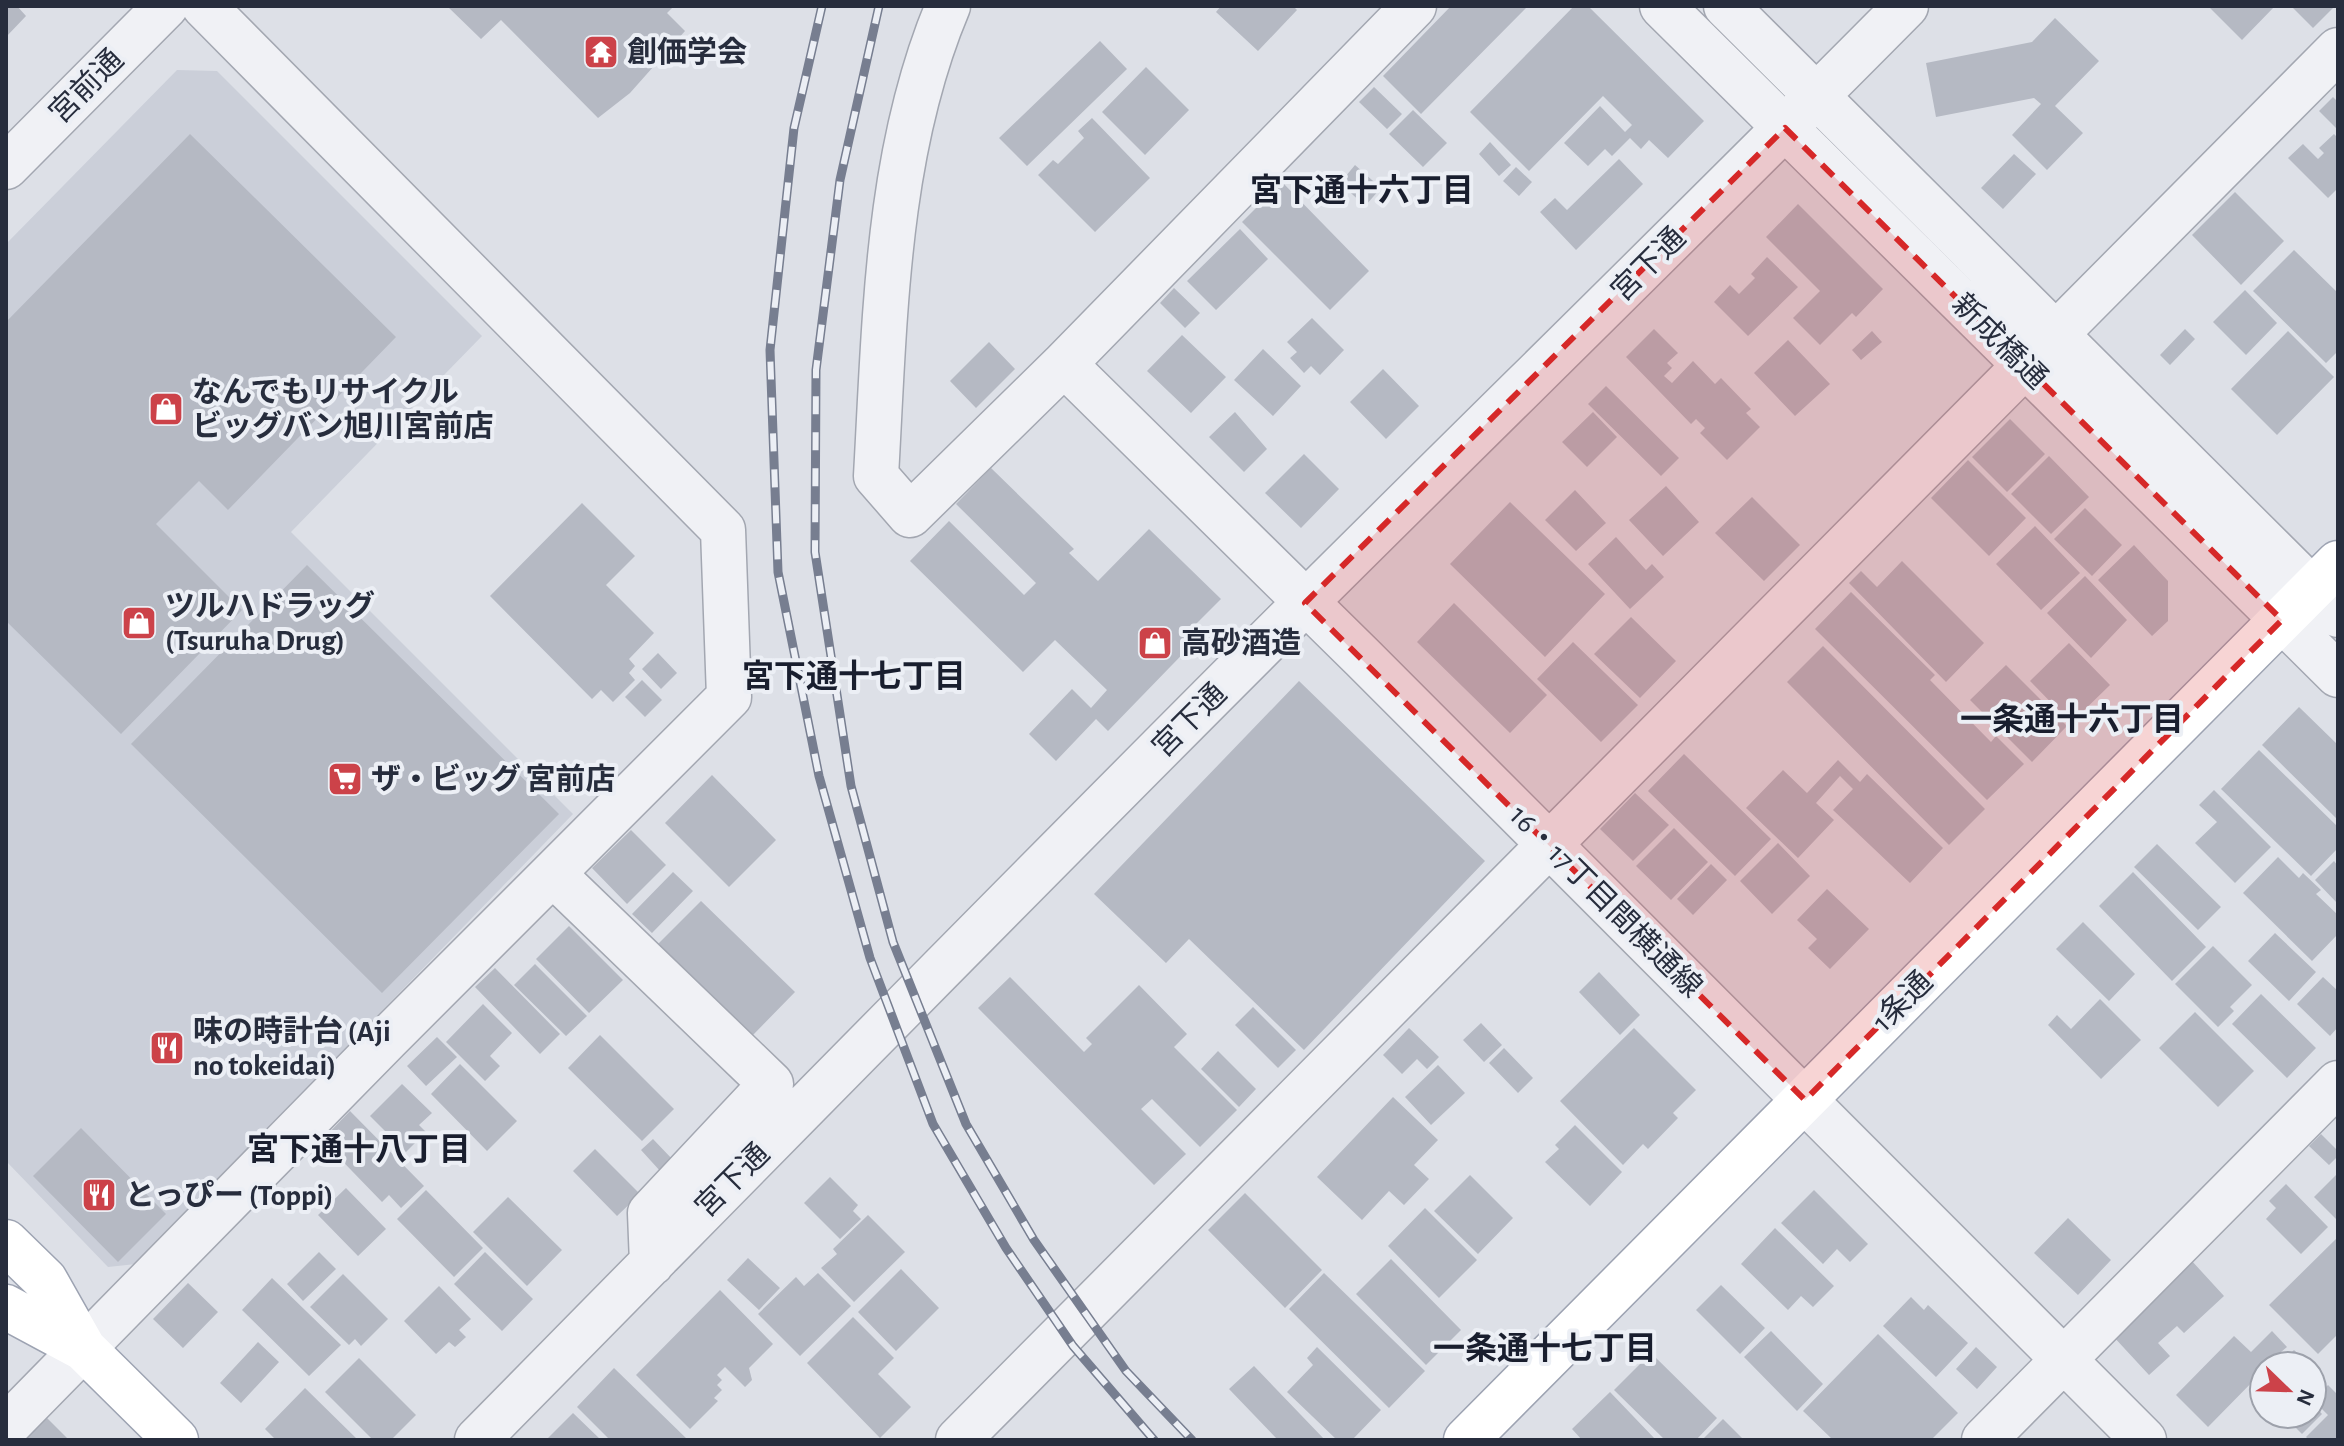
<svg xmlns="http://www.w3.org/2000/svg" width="2344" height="1446" viewBox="0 0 2344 1446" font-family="'Alegreya Sans','Noto Sans JP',sans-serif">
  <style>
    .built { fill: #cbcfd9 }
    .building { fill: #b5b9c3 }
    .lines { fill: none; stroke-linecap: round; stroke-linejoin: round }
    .minor-casing { stroke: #a3a7b1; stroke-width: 47 }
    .major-casing { stroke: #9da3b2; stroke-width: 47 }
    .minor { stroke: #f0f1f5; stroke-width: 44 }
    .major { stroke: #fff; stroke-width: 44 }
    .rail-casing { stroke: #777e90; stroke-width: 9 }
    .rail { stroke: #eceff5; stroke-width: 6; stroke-dasharray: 18; stroke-linecap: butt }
    .marked { fill: #d62828; fill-opacity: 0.2; stroke: #d62828; stroke-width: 6; stroke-dasharray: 16 10; stroke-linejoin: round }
    .labels { text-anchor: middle; stroke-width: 8; stroke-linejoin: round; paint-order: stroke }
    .poi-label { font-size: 30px; font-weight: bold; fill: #272d3d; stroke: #eceff5; text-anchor: start }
    .street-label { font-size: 30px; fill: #272d3d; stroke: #eceff5 }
    .neighbourhood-label { font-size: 32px; font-weight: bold; fill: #191e2e; stroke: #eceff5 }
  </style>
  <rect width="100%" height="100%" fill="#dde0e7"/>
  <path class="built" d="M177,70L217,71L482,336L291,532L573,814L136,1264L108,1267L6,1161V244Z"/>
  <path class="building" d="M6,6H17L26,16L6,37Z
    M447,6H674L667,13L685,31L630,93L598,118L501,20L481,39Z
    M1221,6H1293L1297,10L1258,51L1216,12Z
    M1451,6H1528L1421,114L1383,76Z
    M1574,6H1588L1704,121L1668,158L1649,140L1641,149L1630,138L1612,156L1605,149L1588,166L1564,143L1600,106L1625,132L1632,125L1603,96L1529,171L1470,112Z
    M2208,6H2275L2242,40Z
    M2291,6H2335L2313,28Z
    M2055,18L2099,61L2055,106L2083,133L2047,170L2012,135L2041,104L2034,98L1936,117L1926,63L2032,42Z
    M1100,41L1127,69L1027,166L999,138Z
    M1146,67L1189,110L1145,155L1102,112Z
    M1374,87L1402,114L1387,129L1359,102Z
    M2333,97L2338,102V130L2319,111Z
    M1413,110L1447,143L1423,167L1389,134Z
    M1092,118L1150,178L1095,232L1038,175L1053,160L1058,164L1084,138L1078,131Z
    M190,134L396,337L228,510L199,481L156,524L242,610L121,734L6,621V322Z
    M2334,134L2338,138V188L2328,198L2288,158L2303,144L2318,159L2324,153L2319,148Z
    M1490,142L1511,165L1499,176L1479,154Z
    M2014,154L2036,174L2003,209L1981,188Z
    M1619,159L1643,184L1576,250L1540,212L1555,198L1567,210Z
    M1355,165L1381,188L1365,206L1340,183Z
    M1516,167L1532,182L1519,196L1503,181Z
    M1282,182L1369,271L1330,310L1242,222Z
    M2235,192L2284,241L2241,285L2192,235Z
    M1798,204L1883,289L1856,317L1852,313L1820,345L1793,318L1820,291L1766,237Z
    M1240,229L1268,259L1216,310L1187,281Z
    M2294,250L2338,293V351L2326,363L2253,291Z
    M1767,257L1798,287L1748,336L1714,302L1730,285L1739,294L1755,278L1751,274Z
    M1174,288L1200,313L1185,328L1160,303Z
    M2245,290L2277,323L2246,355L2213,322Z
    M1312,318L1344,350L1320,375L1311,366L1304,373L1290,358L1297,352L1287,342Z
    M1654,329L1678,353L1667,363L1672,368L1664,376L1672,383L1693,361L1715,384L1721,378L1751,409L1746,413L1760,427L1727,460L1700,433L1705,428L1696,419L1691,424L1626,357Z
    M2185,329L2195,339L2170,365L2160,355Z
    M1872,331L1882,342L1861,360L1852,350Z
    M2288,331L2334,377L2277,435L2231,389Z
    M1182,335L1226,377L1191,413L1147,371Z
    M1788,340L1830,384L1795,416L1754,373Z
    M989,342L1015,369L976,408L950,381Z
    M1263,349L1301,386L1273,416L1234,380Z
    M1383,369L1419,406L1386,439L1350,402Z
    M1606,386L1679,458L1661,476L1588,404Z
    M1235,412L1267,449L1244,472L1209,437Z
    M1593,412L1617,437L1587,467L1562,442Z
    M2010,419L2045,454L2007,492L1972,457Z
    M1304,454L1339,489L1301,528L1265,493Z
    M2049,456L2089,497L2051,534L2011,494Z
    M1968,460L2026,518L1989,556L1931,498Z
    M991,468L1074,549L1069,553L1098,581L1149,529L1221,599L1196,624L1204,632L1108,731L1096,719L1056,761L1029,734L1072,689L1091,708L1107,690L1055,640L1023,672L910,561L949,521L1024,595L1036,583L956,504Z
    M1666,486L1699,522L1663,556L1629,520Z
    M1575,490L1606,523L1576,551L1545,520Z
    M1752,497L1800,545L1764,581L1715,533Z
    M1510,502L1605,594L1545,657L1450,564Z
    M582,503L635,556L606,585L654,633L629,659L635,666L629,673L635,680L613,702L601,690L592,699L490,596Z
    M2085,508L2122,545L2092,576L2054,539Z
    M2035,526L2080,573L2041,610L1996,564Z
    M1616,537L1646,570L1652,564L1664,577L1630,609L1588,564Z
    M2134,545L2168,581V621L2152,636L2098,580Z
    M1902,561L1984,643L1946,682L1849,583L1861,571L1877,587Z
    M307,565L559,814L382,993L131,744Z
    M2085,576L2127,620L2091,658L2047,613Z
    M1851,592L1935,675L1930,680L1991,742L1996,736L2024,764L1987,800L1815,629Z
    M1454,603L1547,695L1510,733L1417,642Z
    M1631,617L1676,661L1640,698L1594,654Z
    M1573,642L1638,705L1601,742L1537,679Z
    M2069,643L2110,685L2071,723L2030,681Z
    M1823,646L1985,809L1949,845L1787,682Z
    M658,653L677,673L661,689L642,669Z
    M2006,665L2067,726L2032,762L1970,700Z
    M642,680L662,700L645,717L625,697Z
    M1299,681L1485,861L1304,1050L1189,939L1166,963L1094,894Z
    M2299,707L2338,745V820L2262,745Z
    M2259,750L2338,827V848L2311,876L2221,789Z
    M1684,754L1771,839L1735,876L1648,791Z
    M1838,760L1860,782L1867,774L1943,848L1910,883L1833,810L1853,789L1840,776L1816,803L1834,820L1798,858L1746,808L1783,770L1807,793Z
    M712,775L776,840L729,887L665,823Z
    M2214,790L2271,847L2235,883L2195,843L2217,822L2199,805Z
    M1635,793L1669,825L1633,861L1600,829Z
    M1674,828L1708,862L1671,900L1636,866Z
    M631,830L666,865L627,904L592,868Z
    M1778,843L1810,876L1772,914L1740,881Z
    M2157,844L2221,907L2198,930L2134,867Z
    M2278,857L2299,878L2303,873L2321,890L2316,894L2338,915V934L2312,961L2243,893Z
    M2334,861L2338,866V904L2315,880Z
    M1711,864L1727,880L1693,915L1677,899Z
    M673,872L693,891L652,933L632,914Z
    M2133,872L2206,947L2172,981L2099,906Z
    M1827,889L1869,929L1830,969L1808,948L1817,939L1797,920Z
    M701,901L795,992L752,1036L658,944Z
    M2083,922L2135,974L2109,1001L2056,949Z
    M569,926L623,980L589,1013L536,959Z
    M2275,933L2316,972L2289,1001L2248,961Z
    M2213,946L2252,985L2230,1007L2234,1011L2218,1027L2175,984Z
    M535,964L587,1016L566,1036L514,985Z
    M495,968L560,1034L540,1054L475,987Z
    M1599,972L1640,1015L1620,1035L1579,992Z
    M1010,977L1084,1052L1092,1044L1086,1038L1139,985L1187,1034L1174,1047L1237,1110L1200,1147L1152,1099L1141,1109L1186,1154L1154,1185L978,1008Z
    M2323,977L2338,991V1027L2330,1036L2297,1004Z
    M2261,994L2316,1048L2287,1078L2232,1024Z
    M2100,999L2141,1040L2101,1079L2048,1025L2057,1015L2071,1029Z
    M483,1004L512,1033L490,1056L500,1066L485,1081L446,1042Z
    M1253,1007L1296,1050L1278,1068L1235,1025Z
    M2195,1012L2254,1071L2218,1107L2159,1048Z
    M1481,1023L1502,1045L1484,1062L1463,1040Z
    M1409,1028L1439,1057L1427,1069L1417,1059L1402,1074L1383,1055Z
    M1634,1028L1696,1090L1673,1113L1678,1118L1648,1149L1643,1144L1623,1165L1560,1101Z
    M600,1035L674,1109L642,1141L568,1068Z
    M437,1037L457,1057L426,1086L407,1066Z
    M1504,1048L1533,1078L1518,1093L1489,1063Z
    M1218,1051L1256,1089L1239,1107L1201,1069Z
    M460,1064L517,1121L487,1151L431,1094Z
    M1438,1065L1465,1093L1431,1125L1405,1097Z
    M402,1084L432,1113L419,1125L426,1132L406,1152L370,1116Z
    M1393,1097L1438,1140L1414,1165L1429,1179L1404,1205L1389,1191L1362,1220L1317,1177Z
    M350,1111L424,1186L401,1208L389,1195L382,1202L322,1140Z
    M1575,1125L1622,1172L1590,1206L1545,1162L1559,1149L1555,1145Z
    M81,1128L166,1214L118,1262L33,1176Z
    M2321,1134L2338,1151V1156L2329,1165L2309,1146Z
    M653,1139L673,1160L661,1172L641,1150Z
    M595,1149L640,1194L617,1216L573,1171Z
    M2338,1173V1221L2314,1197Z
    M1470,1175L1513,1218L1478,1254L1434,1211Z
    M830,1177L858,1205L853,1211L861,1219L840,1239L804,1203Z
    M2286,1184L2328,1227L2301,1254L2266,1219L2276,1208L2269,1201Z
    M346,1188L386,1229L358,1256L318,1215Z
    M426,1190L483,1248L454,1277L397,1219Z
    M1814,1190L1868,1244L1850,1262L1837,1249L1823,1264L1781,1223Z
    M1245,1193L1322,1270L1285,1308L1208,1230Z
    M508,1197L562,1250L527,1286L473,1232Z
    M1425,1208L1477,1260L1439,1298L1388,1246Z
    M868,1215L905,1252L854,1302L821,1268L837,1254L833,1249Z
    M2068,1218L2111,1260L2078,1295L2034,1253Z
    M1775,1228L1834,1286L1813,1307L1801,1296L1788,1310L1741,1264Z
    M2338,1237V1334L2318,1354L2269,1305Z
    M319,1252L336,1269L303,1301L287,1284Z
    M485,1252L533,1299L502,1331L454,1284Z
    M748,1258L780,1288L759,1310L727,1280Z
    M1391,1259L1461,1330L1426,1365L1356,1294Z
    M2191,1260L2224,1296L2184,1333L2177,1326L2158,1343L2170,1356L2149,1375L2112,1335Z
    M901,1269L939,1308L896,1351L858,1312Z
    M818,1273L851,1306L800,1356L758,1314L796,1277L804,1286Z
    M1324,1273L1425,1371L1389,1408L1289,1309Z
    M343,1274L388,1319L361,1346L355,1339L349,1345L310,1307Z
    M272,1278L341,1345L309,1376L242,1310Z
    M188,1283L218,1312L183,1348L153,1319Z
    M1721,1285L1765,1328L1740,1354L1696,1310Z
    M439,1286L471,1319L459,1330L466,1337L455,1347L449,1342L436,1354L404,1321Z
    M720,1290L773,1344L749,1368L752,1380L745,1387L725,1367L717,1375L722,1380L717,1385L722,1390L714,1398L718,1401L690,1429L636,1375Z
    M1911,1297L1924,1310L1928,1305L1968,1343L1936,1377L1883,1326Z
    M853,1317L894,1358L878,1374L911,1407L880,1438L807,1363Z
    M1771,1331L1823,1384L1797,1411L1744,1357Z
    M2272,1331L2287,1347L2264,1366V1370L2208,1427L2176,1395L2234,1336L2251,1352Z
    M1878,1334L1958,1413L1931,1440H1833L1803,1411Z
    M258,1342L279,1362L241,1403L220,1383Z
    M1317,1347L1381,1410L1352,1440H1337L1287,1392L1313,1365L1307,1358Z
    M1976,1347L1997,1367L1977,1389L1956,1369Z
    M2294,1350L2310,1366H2278Z
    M1651,1353L1717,1418L1696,1440H1665L1614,1390Z
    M359,1358L416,1415L391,1440H373L325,1392Z
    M1254,1366L1325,1440H1278L1229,1389Z
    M614,1368L688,1440H610L577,1407Z
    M2328,1385L2338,1395V1440H2309L2306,1437L2328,1415L2313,1400Z
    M305,1388L358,1440H276L265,1429Z
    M1610,1392L1656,1440H1582L1572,1429Z
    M2312,1403L2322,1414L2302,1434L2282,1414H2312Z
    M573,1413L601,1440H546Z
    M44,1415L69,1440H20Z
    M1723,1419L1744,1440H1702Z"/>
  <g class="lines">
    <g class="minor-casing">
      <path id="minor" d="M948,6C886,153 885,319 876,476L910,515L1064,364L1414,6
        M1662,6L2338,675
        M1726,6L2338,615
        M6,167L166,6
        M1064,364L1363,658L2144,1440
        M554,875L771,1084L650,1213L652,1263
        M6,1427L387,1039L729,697L723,530L204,6
        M477,1440C753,1160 1028,879 1307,601C1506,403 1708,206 1906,6
        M958,1440L2338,50
        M1984,1440L2338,1083"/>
    </g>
    <g class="major-casing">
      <path id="major" d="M6,1242L45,1280L84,1349L176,1440
        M6,1307L84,1349
        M1466,1440L2338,563"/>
    </g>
    <use href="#minor" class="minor"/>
    <use href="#major" class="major"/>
    <g class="rail-casing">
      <path id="rail" d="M822,6L794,128L770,350L778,572L819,776L870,958L933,1124L1006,1248L1073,1346L1154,1440
        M879,6L840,180L816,370L815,552L851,786L893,942L966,1124L1034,1240L1126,1371L1192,1440"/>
    </g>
    <use href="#rail" class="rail"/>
  </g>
  <path class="marked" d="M1785,128L2282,620L1805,1100L1305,603Z"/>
  <defs>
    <g id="temple-square" transform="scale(1.8)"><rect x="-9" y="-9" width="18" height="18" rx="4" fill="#cc4249" stroke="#eceff5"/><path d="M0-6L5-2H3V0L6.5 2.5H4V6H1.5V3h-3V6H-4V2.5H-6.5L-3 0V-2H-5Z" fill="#fff"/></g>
    <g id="shop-square" transform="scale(1.8)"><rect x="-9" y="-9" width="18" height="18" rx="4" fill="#cc4249" stroke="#eceff5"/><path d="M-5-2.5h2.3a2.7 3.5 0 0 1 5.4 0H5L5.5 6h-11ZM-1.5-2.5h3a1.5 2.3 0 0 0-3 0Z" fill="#fff"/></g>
    <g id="supermarket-square" transform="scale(1.8)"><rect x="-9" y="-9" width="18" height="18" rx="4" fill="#cc4249" stroke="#eceff5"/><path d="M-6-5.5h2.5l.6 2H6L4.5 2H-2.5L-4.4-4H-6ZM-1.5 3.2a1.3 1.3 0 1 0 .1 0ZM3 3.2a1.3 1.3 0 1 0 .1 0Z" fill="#fff"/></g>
    <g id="restaurant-square" transform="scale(1.8)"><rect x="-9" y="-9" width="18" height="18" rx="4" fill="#cc4249" stroke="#eceff5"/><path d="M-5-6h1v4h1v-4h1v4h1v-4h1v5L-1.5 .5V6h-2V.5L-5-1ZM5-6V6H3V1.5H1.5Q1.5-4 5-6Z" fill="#fff"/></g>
  </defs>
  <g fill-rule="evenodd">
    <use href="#temple-square" x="601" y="52"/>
    <use href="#shop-square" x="166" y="409"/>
    <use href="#shop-square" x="139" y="623"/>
    <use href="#shop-square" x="1155" y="643"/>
    <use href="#supermarket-square" x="345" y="779"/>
    <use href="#restaurant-square" x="167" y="1048"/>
    <use href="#restaurant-square" x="99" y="1195"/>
  </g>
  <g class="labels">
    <g class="poi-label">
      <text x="627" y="62">創価学会</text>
      <text x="192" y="402">なんでもリサイクル<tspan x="192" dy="34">ビッグバン旭川宮前店</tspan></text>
      <text x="165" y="616">ツルハドラッグ<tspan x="165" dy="34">(Tsuruha Drug)</tspan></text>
      <text x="1181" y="653">高砂酒造</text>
      <text x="371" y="789">ザ・ビッグ 宮前店</text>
      <text x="193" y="1041">味の時計台 (Aji<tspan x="193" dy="34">no tokeidai)</tspan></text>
      <text x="125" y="1205">とっぴー (Toppi)</text>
    </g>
    <g class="street-label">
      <text transform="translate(86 86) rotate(-45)" y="10">宮前通</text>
      <text transform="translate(1648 264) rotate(-45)" y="10">宮下通</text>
      <text transform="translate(2000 341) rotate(45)" y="10">新成橋通</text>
      <text transform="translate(1189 720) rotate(-45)" y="10">宮下通</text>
      <text transform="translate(1606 901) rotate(45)" y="10">16・17丁目間横通線</text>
      <text transform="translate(1902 1001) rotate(-45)" y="10">1条通</text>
      <text transform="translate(732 1180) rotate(-45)" y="10">宮下通</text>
    </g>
    <g class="neighbourhood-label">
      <text x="1362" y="201">宮下通十六丁目</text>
      <text x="854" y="687">宮下通十七丁目</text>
      <text x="2072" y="730">一条通十六丁目</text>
      <text x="359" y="1160">宮下通十八丁目</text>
      <text x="1545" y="1359">一条通十七丁目</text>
    </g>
  </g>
  <rect width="2344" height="1446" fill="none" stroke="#272d3d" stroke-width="16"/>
  <g transform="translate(2288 1390) rotate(113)"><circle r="38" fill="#eceff5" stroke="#9da1ab" stroke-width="2"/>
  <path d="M0-6L14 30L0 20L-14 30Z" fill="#cc4249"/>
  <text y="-12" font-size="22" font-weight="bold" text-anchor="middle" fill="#272d3d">N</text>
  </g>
</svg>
